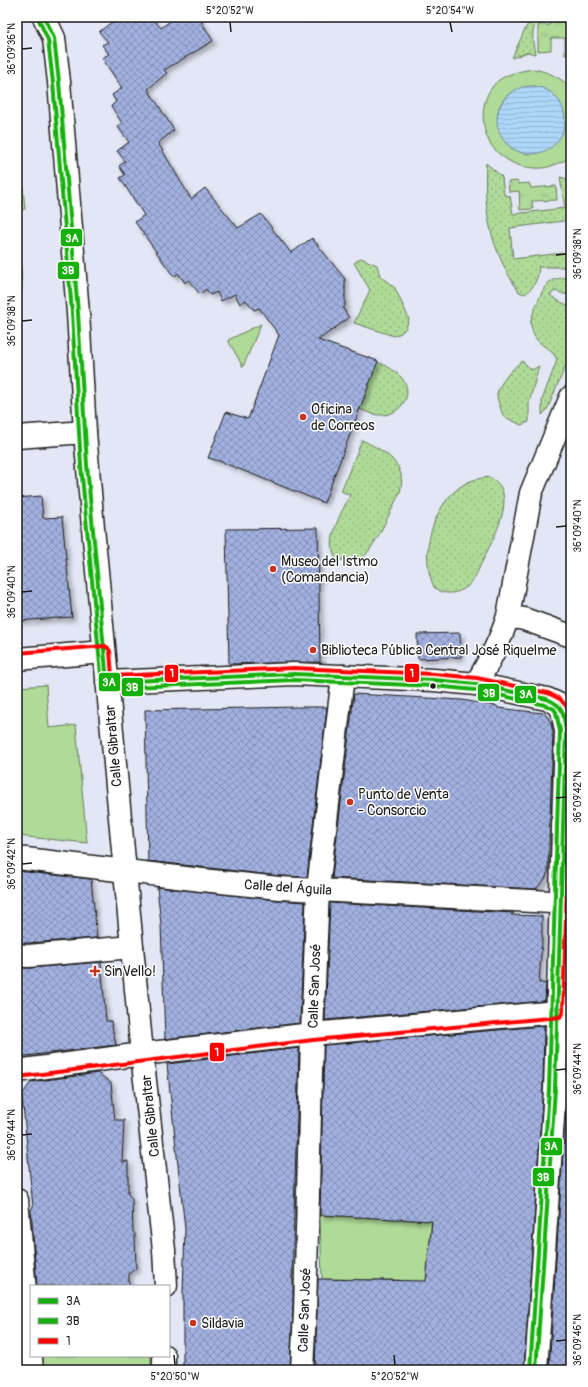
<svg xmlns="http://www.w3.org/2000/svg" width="588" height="1387" viewBox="0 0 588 1387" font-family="Pangolin,sans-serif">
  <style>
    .grass { fill: #afda98; stroke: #667b5a; fill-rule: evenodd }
    .park { fill: url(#park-tufts); stroke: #667b5a }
    .garden { fill: url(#garden-dots); stroke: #667b5a }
    .water { fill: url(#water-rules); stroke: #738ca0 }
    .building { fill: url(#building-cross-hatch); stroke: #1c1c1c; filter: url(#shadow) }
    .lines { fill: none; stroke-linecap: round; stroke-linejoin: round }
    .minor-casing { stroke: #1c1c1c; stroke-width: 25 }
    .major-casing { stroke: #1c1c1c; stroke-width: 25 }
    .minor { stroke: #fff; stroke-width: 22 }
    .major { stroke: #fff; stroke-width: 22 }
    .bus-1-casing { stroke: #fff; stroke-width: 7 }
    .bus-2-casing { stroke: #fff; stroke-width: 7 }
    .bus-3-casing { stroke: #fff; stroke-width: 7 }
    .bus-1 { stroke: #15b00a; stroke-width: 4 }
    .bus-2 { stroke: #15b00a; stroke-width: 4 }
    .bus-3 { stroke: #f00; stroke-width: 4 }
    .ticks { fill: none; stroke: #1c1c1c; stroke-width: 1.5 }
    .poi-dot { fill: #c8321e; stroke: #fff; stroke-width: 1.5 }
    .bus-dot { fill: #1c1c1c; stroke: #fff; stroke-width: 1.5 }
    .labels { text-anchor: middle; stroke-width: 3; stroke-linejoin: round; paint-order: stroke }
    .poi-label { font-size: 14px; fill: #1c1c1c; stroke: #fff; text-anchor: start }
    .street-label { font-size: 14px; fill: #1c1c1c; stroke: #fff }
    .line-badge { stroke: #fff; stroke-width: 1.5 }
    .badge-label { font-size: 11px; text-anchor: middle; font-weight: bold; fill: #fff }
    .neatline { fill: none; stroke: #1c1c1c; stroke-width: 1.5 }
    .ticks-label { font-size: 10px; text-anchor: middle; fill: #1c1c1c }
  </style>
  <defs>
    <pattern id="park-tufts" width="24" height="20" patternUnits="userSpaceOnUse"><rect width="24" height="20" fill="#afda98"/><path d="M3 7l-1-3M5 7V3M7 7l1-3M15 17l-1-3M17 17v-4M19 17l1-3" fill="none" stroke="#96ba82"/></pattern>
    <pattern id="garden-dots" width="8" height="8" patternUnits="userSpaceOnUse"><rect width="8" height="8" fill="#afda98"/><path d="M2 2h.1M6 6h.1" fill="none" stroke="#96ba82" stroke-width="1.8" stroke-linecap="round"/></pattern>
    <pattern id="water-rules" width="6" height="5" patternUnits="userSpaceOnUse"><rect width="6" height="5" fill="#add6f8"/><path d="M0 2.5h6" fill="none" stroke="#94b7d4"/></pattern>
    <pattern id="building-cross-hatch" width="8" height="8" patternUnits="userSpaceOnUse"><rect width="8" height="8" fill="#a1b0df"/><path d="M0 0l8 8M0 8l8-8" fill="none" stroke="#828eb4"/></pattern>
    <filter id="shadow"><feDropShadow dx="3.5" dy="3.5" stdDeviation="2" flood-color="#0004"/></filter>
  </defs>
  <rect width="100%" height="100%" fill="#e3e7f5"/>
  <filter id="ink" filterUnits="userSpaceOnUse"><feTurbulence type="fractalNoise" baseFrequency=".025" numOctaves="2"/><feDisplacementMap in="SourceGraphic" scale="8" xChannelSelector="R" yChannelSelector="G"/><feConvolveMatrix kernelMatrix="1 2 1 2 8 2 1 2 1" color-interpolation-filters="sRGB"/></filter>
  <g filter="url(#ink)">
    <path class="grass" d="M533,69C550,72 558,77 571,87V159C563,160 556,165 548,167C541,169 533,168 526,167C514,166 498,155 491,145C479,125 480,95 499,80C509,73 521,71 533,69ZM535,86C552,91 559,98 565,115L532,154L520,152L510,147L499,107C509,89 516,89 535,86Z
      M17,177H22L25,209L17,210Z
      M17,228H19L22,290H17Z
      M261,324L243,367L228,340Z
      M46,685L49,728L76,725L87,843L17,836V687Z
      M320,1215L414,1220L432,1217L426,1288L399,1280L322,1279Z
      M42,1356H151V1370H42Z"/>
    <path class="park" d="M550,22H571V55H565V38H551V50L538,51V25H550Z
      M517,181L519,184L529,183L531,188L556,186L557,200L532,201L533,209L520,210L519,191L509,192L508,182Z"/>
    <path class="garden" d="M294,17H345C333,21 304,26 294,17Z
      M532,17H538C531,32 532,38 535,54L528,52L512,58L525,29Z
      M486,163L502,177L504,195L510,196L513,214L565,208L560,177L571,180V220L510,228L513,259L571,252V267H539C538,278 535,287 525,294L519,292C491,250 483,213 486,163Z
      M361,258L377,265L380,276L395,288L405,310L409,319L406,328L401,333L394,336L354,323L370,290L354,263Z
      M571,278V296L555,291L550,295C556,301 565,303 571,308V353L547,410L542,415V400L557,360C553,348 537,346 533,333C532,330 530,324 531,321C532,314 543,288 547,284C553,278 564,277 571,278Z
      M522,361L532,370L539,366L529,403V422L521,425L503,416C501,409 497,400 497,394C498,384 514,367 522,361Z
      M377,362C395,368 417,385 402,405C397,412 389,415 381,415C373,415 366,412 360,409Z
      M362,440C384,451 408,463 400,492C393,506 373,552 361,559C353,562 343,561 336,559C325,539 341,514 350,495L341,491Z
      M489,477C521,491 493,539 483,560C479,567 476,578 470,584C462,593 444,597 435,588C433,586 432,582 431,579C420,547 436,498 468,482C474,479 482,478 489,477Z"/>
    <path class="water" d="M497 120a34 34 0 1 1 68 0a34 34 0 1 1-68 0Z"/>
    <path class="building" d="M118,17H151L161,28L175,17H199L213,41L164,70L167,73L148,89L174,130L158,143L191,199L205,188L238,228L261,214L291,253L312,238L345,279V306L343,308L349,318L318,340L378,361L324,503L219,461L208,458L226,412L248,419L279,335L259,308L254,310L246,300L240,304L235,294L221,301L217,292L210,295L206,289L200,294L188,280L185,283L178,273L174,277L135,222L144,215L120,178L125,175L119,166L125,161L117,151L129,142L117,126L122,123L111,106L116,102L112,95L122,88L102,58L109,54L102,45L108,42L99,32Z
      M41,496L43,518L62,517L72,617L17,621V498Z
      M318,528L320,662L229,664L226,529Z
      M460,633L461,657L418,659L417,634Z
      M354,694L462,700L497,706L498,708L543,713L547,716L551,723L553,733L548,872L545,879L536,889L332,878Z
      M301,707H327L307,877L280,876L148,861L145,710Z
      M17,871L91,879L97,938L28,943H17Z
      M157,887L278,900L305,902L300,1023L165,1039L161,924Z
      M330,903L514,913L511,915L542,916V941L539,983H546L545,1001L325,1020Z
      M101,962L106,1021H111L116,1045L17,1057V968H29Z
      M569,1025H571V1370H549L567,1090Z
      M544,1026L543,1088L524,1370H315L318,1279L426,1281L432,1221L320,1215L324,1045Z
      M299,1048L292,1279H293V1312L290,1370H183V1293L185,1229L167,1064Z
      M98,1073L111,1083L115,1120H124L122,1162L128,1161V1194L132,1199L133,1232L135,1234L136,1268L129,1274V1286H37L31,1209L33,1207L22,1095L31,1082Z"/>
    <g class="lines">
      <g class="minor-casing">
        <path id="minor" d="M17,437L85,432
          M508,616L524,619L571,636
          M17,659L104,652
          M476,684C489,662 501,640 508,616L531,493L571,397
          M17,858L202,880L279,888L571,903
          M17,955L28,956L132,947
          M142,1054L312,1034L557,1012L571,1013
          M17,1200L32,1370
          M302,1370L305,1312L312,1034L318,889L343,676"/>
      </g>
      <g class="major-casing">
        <path id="major" d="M44,17L54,38L59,82L78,313L85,432L93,528L142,1054L164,1250L166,1286
          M107,682L294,674L434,680L476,684L547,699L558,704L562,710L566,731L555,1089L536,1370
          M17,1071L142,1054
          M164,1370V1356"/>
      </g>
      <use href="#minor" class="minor"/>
      <use href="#major" class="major"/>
      <g class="bus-1-casing">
        <path id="bus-1" d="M44,17L54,38L59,82L78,313L87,465L107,682L294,674L434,680L476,684L547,699C565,707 563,713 566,731L555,1089L536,1370"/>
      </g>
      <g class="bus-2-casing">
        <path id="bus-2" d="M39,20L48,40L53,83L72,313L81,466L102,685L107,688L294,680L434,686L475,690L545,705L554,709L556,712L560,731L549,1089L530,1370"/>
      </g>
      <g class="bus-3-casing">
        <path id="bus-3" d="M17,653L105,646L108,648L110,651L112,676L294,668L434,674L477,678L548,693L560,699L568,708L571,725
          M18,1077L313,1040L560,1017L563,1012L571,762"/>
      </g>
      <use href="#bus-1" class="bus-1"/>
      <use href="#bus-2" class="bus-2"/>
      <use href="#bus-3" class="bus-3"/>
    </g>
  </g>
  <path class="ticks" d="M230,22L231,32M450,22L452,32M22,49L32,48M556,255L566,254M22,321L32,320M556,527L566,526M22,592L32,591M556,798L566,797M22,864L32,863M556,1070L566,1069M22,1135L32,1134M556,1341L566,1340M174,1355L175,1365M394,1355L395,1365"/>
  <g class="poi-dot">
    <circle cx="303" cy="417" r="4"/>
    <circle cx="273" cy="569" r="4"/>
    <circle cx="313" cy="650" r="4"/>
    <circle cx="350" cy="802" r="4"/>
    <path d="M93 965h4v4h4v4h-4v4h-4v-4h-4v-4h4z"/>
    <circle cx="193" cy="1323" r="4"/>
  </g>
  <circle class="bus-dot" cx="433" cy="686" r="3.5"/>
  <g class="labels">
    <g class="poi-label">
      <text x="311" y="414">Oficina<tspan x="311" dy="16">de Correos</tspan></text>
      <text x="281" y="566">Museo del Istmo<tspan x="281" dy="16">(Comandancia)</tspan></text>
      <text x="321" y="655">Biblioteca Pública Central José Riquelme</text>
      <text x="358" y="799">Punto de Venta<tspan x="358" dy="16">- Consorcio</tspan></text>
      <text x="104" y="976">SinVello!</text>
      <text x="201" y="1328">Sildavia</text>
    </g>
    <g class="street-label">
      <text transform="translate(113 746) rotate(-95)" y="5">Calle Gibraltar</text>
      <text transform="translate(288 887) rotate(4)" y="5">Calle del Águila</text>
      <text transform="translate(314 986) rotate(-88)" y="5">Calle San José</text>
      <text transform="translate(150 1116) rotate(-96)" y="5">Calle Gibraltar</text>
      <text transform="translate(304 1310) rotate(-88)" y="5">Calle San José</text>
    </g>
  </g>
  <g class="line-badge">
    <rect x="60" y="228" width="23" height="19" rx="4" fill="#15b00a"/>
    <rect x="57" y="261" width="23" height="19" rx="4" fill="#15b00a"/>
    <rect x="404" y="663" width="16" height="20" rx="4" fill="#f00"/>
    <rect x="164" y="664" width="15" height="19" rx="4" fill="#f00"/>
    <rect x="98" y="672" width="23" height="20" rx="4" fill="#15b00a"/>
    <rect x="121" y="677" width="23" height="20" rx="4" fill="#15b00a"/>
    <rect x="477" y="683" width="23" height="19" rx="4" fill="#15b00a"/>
    <rect x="514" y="685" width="23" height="19" rx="4" fill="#15b00a"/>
    <rect x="209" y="1042" width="16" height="20" rx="4" fill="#f00"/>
    <rect x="540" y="1137" width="23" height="19" rx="4" fill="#15b00a"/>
    <rect x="532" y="1167" width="23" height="20" rx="4" fill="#15b00a"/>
  </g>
  <g class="badge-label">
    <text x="72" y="242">3A</text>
    <text x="68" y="274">3B</text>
    <text x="412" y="677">1</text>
    <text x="172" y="677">1</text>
    <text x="109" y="686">3A</text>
    <text x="132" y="691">3B</text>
    <text x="489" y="697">3B</text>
    <text x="526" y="698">3A</text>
    <text x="217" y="1056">1</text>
    <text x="551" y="1150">3A</text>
    <text x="543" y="1181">3B</text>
  </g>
  <rect width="588" height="1387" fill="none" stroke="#fff" stroke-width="44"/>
  <rect x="30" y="1285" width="140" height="72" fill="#ffffff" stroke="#a4a4a4"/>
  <rect x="38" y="1298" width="20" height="6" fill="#15b00a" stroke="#a4a4a4"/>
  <text x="66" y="1305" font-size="12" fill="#1c1c1c">3A</text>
  <rect x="38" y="1318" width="20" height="6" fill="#15b00a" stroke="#a4a4a4"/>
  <text x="66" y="1325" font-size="12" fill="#1c1c1c">3B</text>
  <rect x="38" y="1338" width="20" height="6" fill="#ff0000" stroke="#a4a4a4"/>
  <text x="66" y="1345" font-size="12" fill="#1c1c1c">1</text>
  <rect x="22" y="22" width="544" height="1343" class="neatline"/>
  <g class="ticks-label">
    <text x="230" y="14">5°20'52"W</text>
    <text x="450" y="14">5°20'54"W</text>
    <text transform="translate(11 49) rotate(-90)" y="4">36°09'36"N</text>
    <text transform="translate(577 254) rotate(-90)" y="4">36°09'38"N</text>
    <text transform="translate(11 321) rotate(-90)" y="4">36°09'38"N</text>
    <text transform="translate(577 526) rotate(-90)" y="4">36°09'40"N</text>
    <text transform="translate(11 592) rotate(-90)" y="4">36°09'40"N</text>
    <text transform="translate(577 797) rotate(-90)" y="4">36°09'42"N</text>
    <text transform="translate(11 864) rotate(-90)" y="4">36°09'42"N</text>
    <text transform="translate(577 1069) rotate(-90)" y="4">36°09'44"N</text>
    <text transform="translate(11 1135) rotate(-90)" y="4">36°09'44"N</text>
    <text transform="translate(577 1340) rotate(-90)" y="4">36°09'46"N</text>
    <text x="175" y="1380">5°20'50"W</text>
    <text x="395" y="1380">5°20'52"W</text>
  </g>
</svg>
